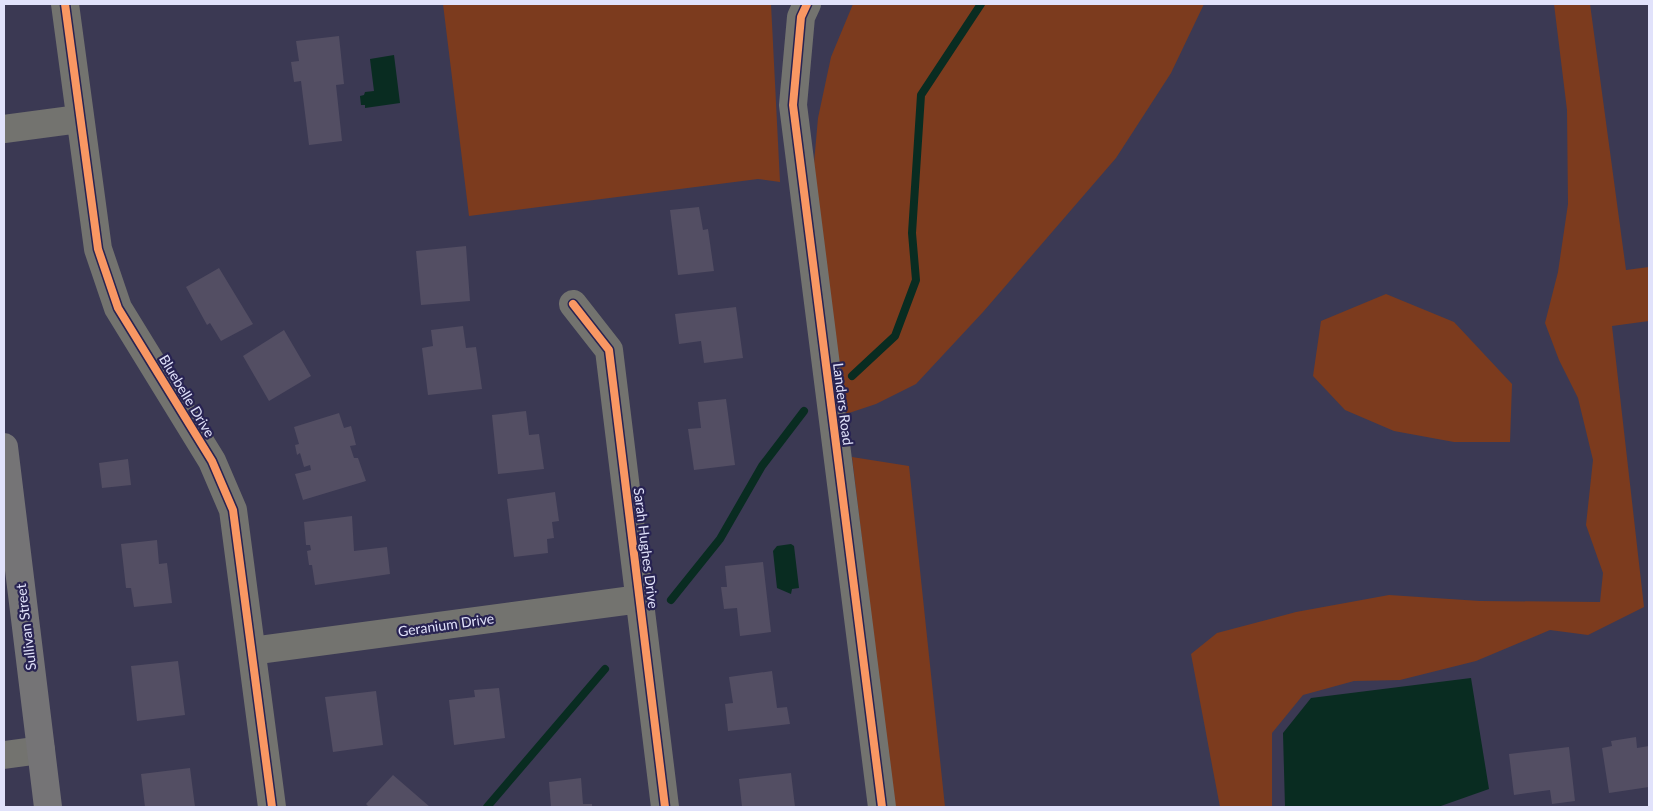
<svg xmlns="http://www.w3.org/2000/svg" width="1653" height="811" viewBox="0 0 1653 811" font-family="Lato,sans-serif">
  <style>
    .green { fill: #7c3b1e }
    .water { fill: #092c21 }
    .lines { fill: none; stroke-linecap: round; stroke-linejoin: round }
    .stream { stroke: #092c21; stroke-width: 8 }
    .building { fill: #534e63 }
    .minor { stroke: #73736f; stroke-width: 28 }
    .major { stroke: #757476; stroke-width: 28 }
    .cycleway-casing { stroke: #282352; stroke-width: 11 }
    .cycleway { stroke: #f99763; stroke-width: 8 }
    .labels { text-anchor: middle; stroke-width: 4.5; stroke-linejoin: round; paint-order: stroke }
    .street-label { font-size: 14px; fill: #e1e2fb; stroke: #282352 }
  </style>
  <rect width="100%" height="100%" fill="#3b3953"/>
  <path class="green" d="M443,4H771L780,182L758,179L469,216Z
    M853,4H1204L1171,73L1116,158L983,312L916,384L876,404L846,414L812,186L818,118L831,57Z
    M1554,4H1590L1626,270L1649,267V321L1612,326L1644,607L1588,635L1550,630L1476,661L1400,680L1354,681L1303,695L1272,733V807H1220L1191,654L1217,633L1296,612L1389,595L1480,601L1600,602L1603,573L1586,525L1593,460L1578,398L1559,360L1545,323L1558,272L1568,204L1567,110Z
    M1386,294L1454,322L1512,384L1510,442H1454L1394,431L1345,410L1313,376L1321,321Z
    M852,457L909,466L945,807H894Z"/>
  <path class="water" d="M394,55L400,103L365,108V105H361L360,96L364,95L365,92L374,91L370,59Z
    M791,544L794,546L799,588L792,589L791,594L777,588L773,551L777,546Z
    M1471,678L1489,789L1438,807H1285L1283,733L1311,698Z"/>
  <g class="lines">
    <path class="stream" d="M852,376L895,336L916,280L912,233L921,95L981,4
      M671,600L720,539L762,466L804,411
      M487,807L605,669"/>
  </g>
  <path class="building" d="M339,36L344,84L336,85L342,141L309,145L301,81L294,82L291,62L299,61L296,41Z
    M699,207L703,230L708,229L714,271L678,275L670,210Z
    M466,246L470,301L421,305L416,251Z
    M219,268L253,324L221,341L210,323L207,325L186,287Z
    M736,307L743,358L704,363L701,341L679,344L675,314Z
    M463,326L466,348L476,347L482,389L428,395L422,348L433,346L431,330Z
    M284,330L311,376L269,401L243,356Z
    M726,399L735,465L694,470L688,429L701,428L698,402Z
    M526,411L529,435L539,434L544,469L498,474L492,415Z
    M339,413L344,428L351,426L356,445L350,446L354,458H358L366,481L303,500L295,474L311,470L310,465L304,467L300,453L297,455L295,445L299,444L294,427Z
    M128,459L131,485L102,488L99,463Z
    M555,492L559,521L552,522L554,538L547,539L548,553L514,557L507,499Z
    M352,516L354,551L387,547L390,574L315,585L312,565H309L307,551L311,550L310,545H306L304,522Z
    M157,540L159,564L167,563L172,603L134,607L131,588H126L121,544Z
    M763,562L771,632L740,636L737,608L724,609L721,587H727L725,566Z
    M178,661L185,715L137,721L131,666Z
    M772,671L777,708L787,707L790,724L728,731L725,704L733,703L729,677Z
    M499,688L505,738L454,745L449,700L475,697L474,690Z
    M376,691L383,745L333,752L325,697Z
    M1636,737L1637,748L1649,746V787L1609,793L1602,748L1612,746L1611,741Z
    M1569,747L1575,801L1552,804L1550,790L1514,795L1509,754Z
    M190,768L195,807H145L141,774Z
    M791,773L795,807H742L739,779Z
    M393,775L430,807H369L366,804Z
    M581,778L583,804H592V807H551L549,782Z"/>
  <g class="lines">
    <path class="minor" d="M65,4L98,249L118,308L212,461L233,510L272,807
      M807,4L801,17L793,105L882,807
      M4,129L79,119
      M573,304L609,350L665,807
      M252,651L640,599
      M4,755L41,750"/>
    <path class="major" d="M4,447L48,807"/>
    <g class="cycleway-casing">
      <path id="cycleway" d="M65,4L98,249L118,308L212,461L233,510L272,807
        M807,4L801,17L793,105L882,807
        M573,304L609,350L665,807"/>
    </g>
    <use href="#cycleway" class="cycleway"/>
  </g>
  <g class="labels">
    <g class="street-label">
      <text transform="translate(187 396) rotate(59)" y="5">Bluebelle Drive</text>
      <text transform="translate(843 404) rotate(83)" y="5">Landers Road</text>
      <text transform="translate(646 548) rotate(83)" y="5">Sarah Hughes Drive</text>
      <text transform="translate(446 625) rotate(-8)" y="5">Geranium Drive</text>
      <text transform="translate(26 627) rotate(-97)" y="5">Sullivan Street</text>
    </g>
  </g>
  <rect width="1653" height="811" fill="none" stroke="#e1e2fb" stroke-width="10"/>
</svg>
